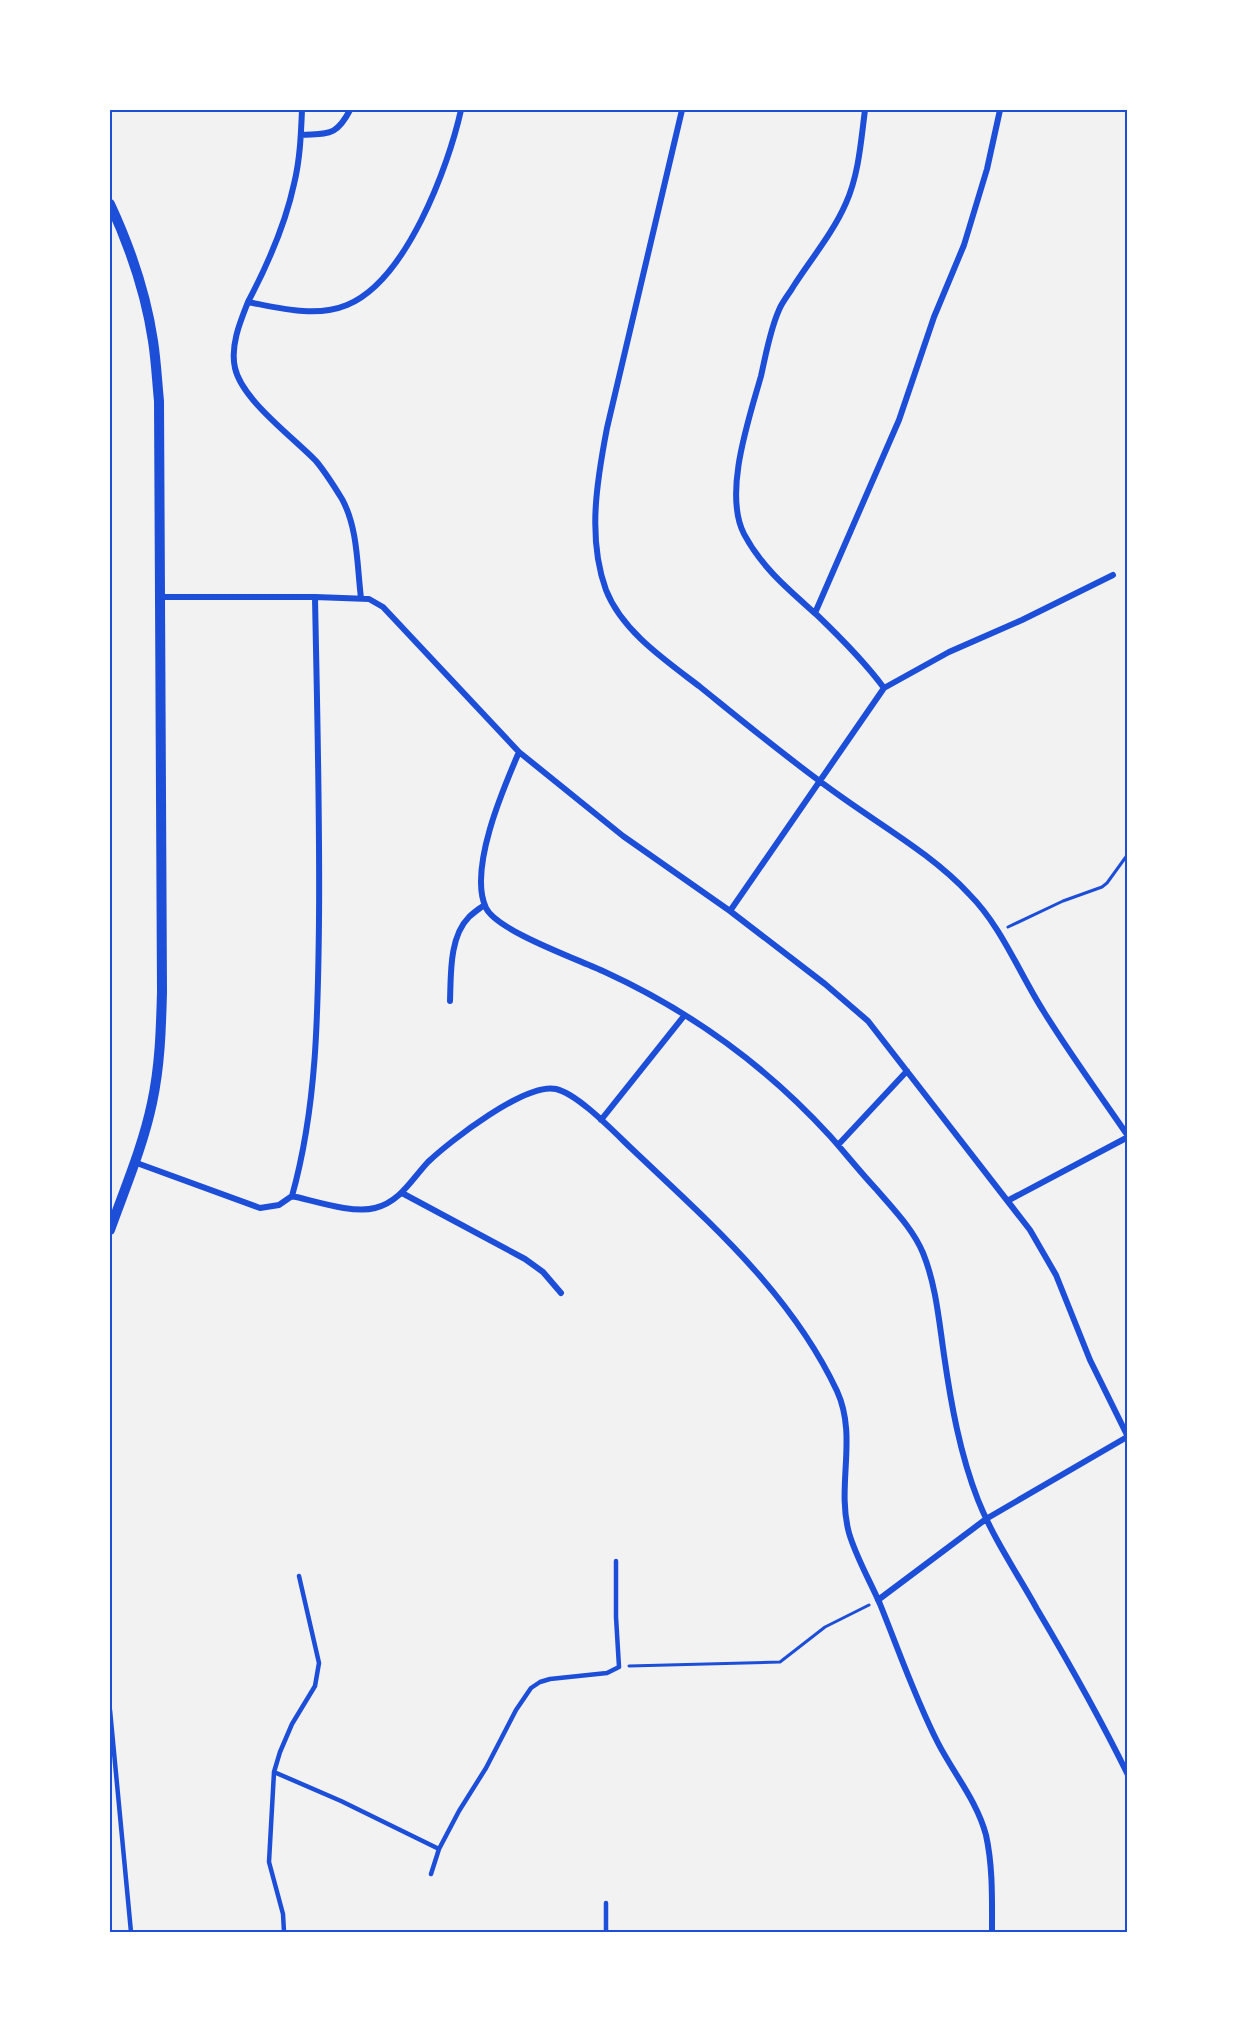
<svg xmlns="http://www.w3.org/2000/svg" width="1237" height="2042" viewBox="0 0 1237 2042" font-family="Quicksand,sans-serif">
  <style>
    .lines { fill: none; stroke-linecap: round; stroke-linejoin: round }
    .path { stroke: #1d4ed8; stroke-width: 3 }
    .service { stroke: #1d4ed8; stroke-width: 4.5 }
    .minor { stroke: #1d4ed8; stroke-width: 6 }
    .tertiary { stroke: #1d4ed8; stroke-width: 10 }
    .neatline { fill: none; stroke: #1d4ed8; stroke-width: 2 }
  </style>
  <rect width="100%" height="100%" fill="#f2f2f2"/>
  <g class="lines">
    <path class="path" d="M1008,927L1063,901L1102,887L1107,883L1128,854
      M629,1666L780,1662L825,1627L869,1605"/>
    <path class="service" d="M110,1710L131,1932
      M274,1772L341,1801L439,1849
      M431,1874L439,1849L459,1811L486,1768L516,1710L531,1688L540,1682L550,1679L607,1673L619,1667L616,1617V1561
      M606,1903V1932
      M284,1932L283,1914L269,1862L274,1772L280,1752L292,1724L315,1686L319,1663L299,1576"/>
    <path class="minor" d="M682,110L607,428C597,480 587,538 606,590C622,631 665,660 699,686C746,724 793,763 843,798C885,828 934,856 969,894C1002,927 1019,973 1044,1012C1070,1054 1100,1095 1128,1136
      M865,110C861,140 859,174 846,203C833,233 811,259 793,287C789,294 782,302 779,310C770,330 766,354 761,376C749,419 723,493 744,534C762,568 789,590 817,615C841,638 864,661 884,688
      M301,135C328,133 336,137 350,110
      M248,302C268,264 285,226 294,184C300,160 301,134 302,110
      M315,597L369,599L383,607L519,752L623,836L730,911L825,984L868,1021L1030,1230L1056,1275L1090,1360L1128,1437
      M361,598C357,566 358,528 342,499C334,486 326,473 316,461C294,438 242,400 235,368C230,346 240,322 248,302C279,308 316,318 347,305C406,281 448,168 461,110
      M815,613L899,420L934,317L964,245L987,169L1000,110
      M519,752C503,789 468,870 486,908C497,931 580,960 605,972C690,1011 767,1067 830,1136C846,1154 861,1173 877,1190C894,1210 913,1229 923,1253C936,1285 939,1321 944,1355C951,1404 960,1454 978,1500C993,1538 1017,1573 1037,1609C1069,1663 1100,1718 1128,1775
      M730,911L884,688L949,652L1022,620L1113,575
      M450,1001C451,975 449,937 469,917C473,913 479,909 484,905
      M601,1120L684,1016
      M838,1145L907,1071
      M134,1162L260,1208L279,1205L292,1196C317,1107 318,1013 319,921C320,813 317,705 315,597H159
      M402,1193L525,1259L543,1272L561,1293
      M292,1196C315,1201 353,1214 375,1208C400,1202 412,1179 428,1162C450,1141 526,1082 556,1089C578,1094 614,1132 632,1149C709,1222 791,1293 837,1391C858,1437 836,1485 849,1533C856,1557 870,1581 880,1604C899,1651 915,1698 938,1743C954,1774 977,1801 986,1835C993,1867 992,1900 992,1932
      M1009,1200L1128,1137
      M878,1600L986,1519L1127,1437"/>
    <path class="tertiary" d="M110,204C130,247 146,294 153,341C156,360 157,381 159,401L162,992C161,1029 160,1066 152,1103C143,1146 125,1188 110,1230"/>
  </g>
  <rect width="1237" height="2042" fill="none" stroke="#ffffff" stroke-width="222"/>
  <rect x="111" y="111" width="1015" height="1820" class="neatline"/>
</svg>
